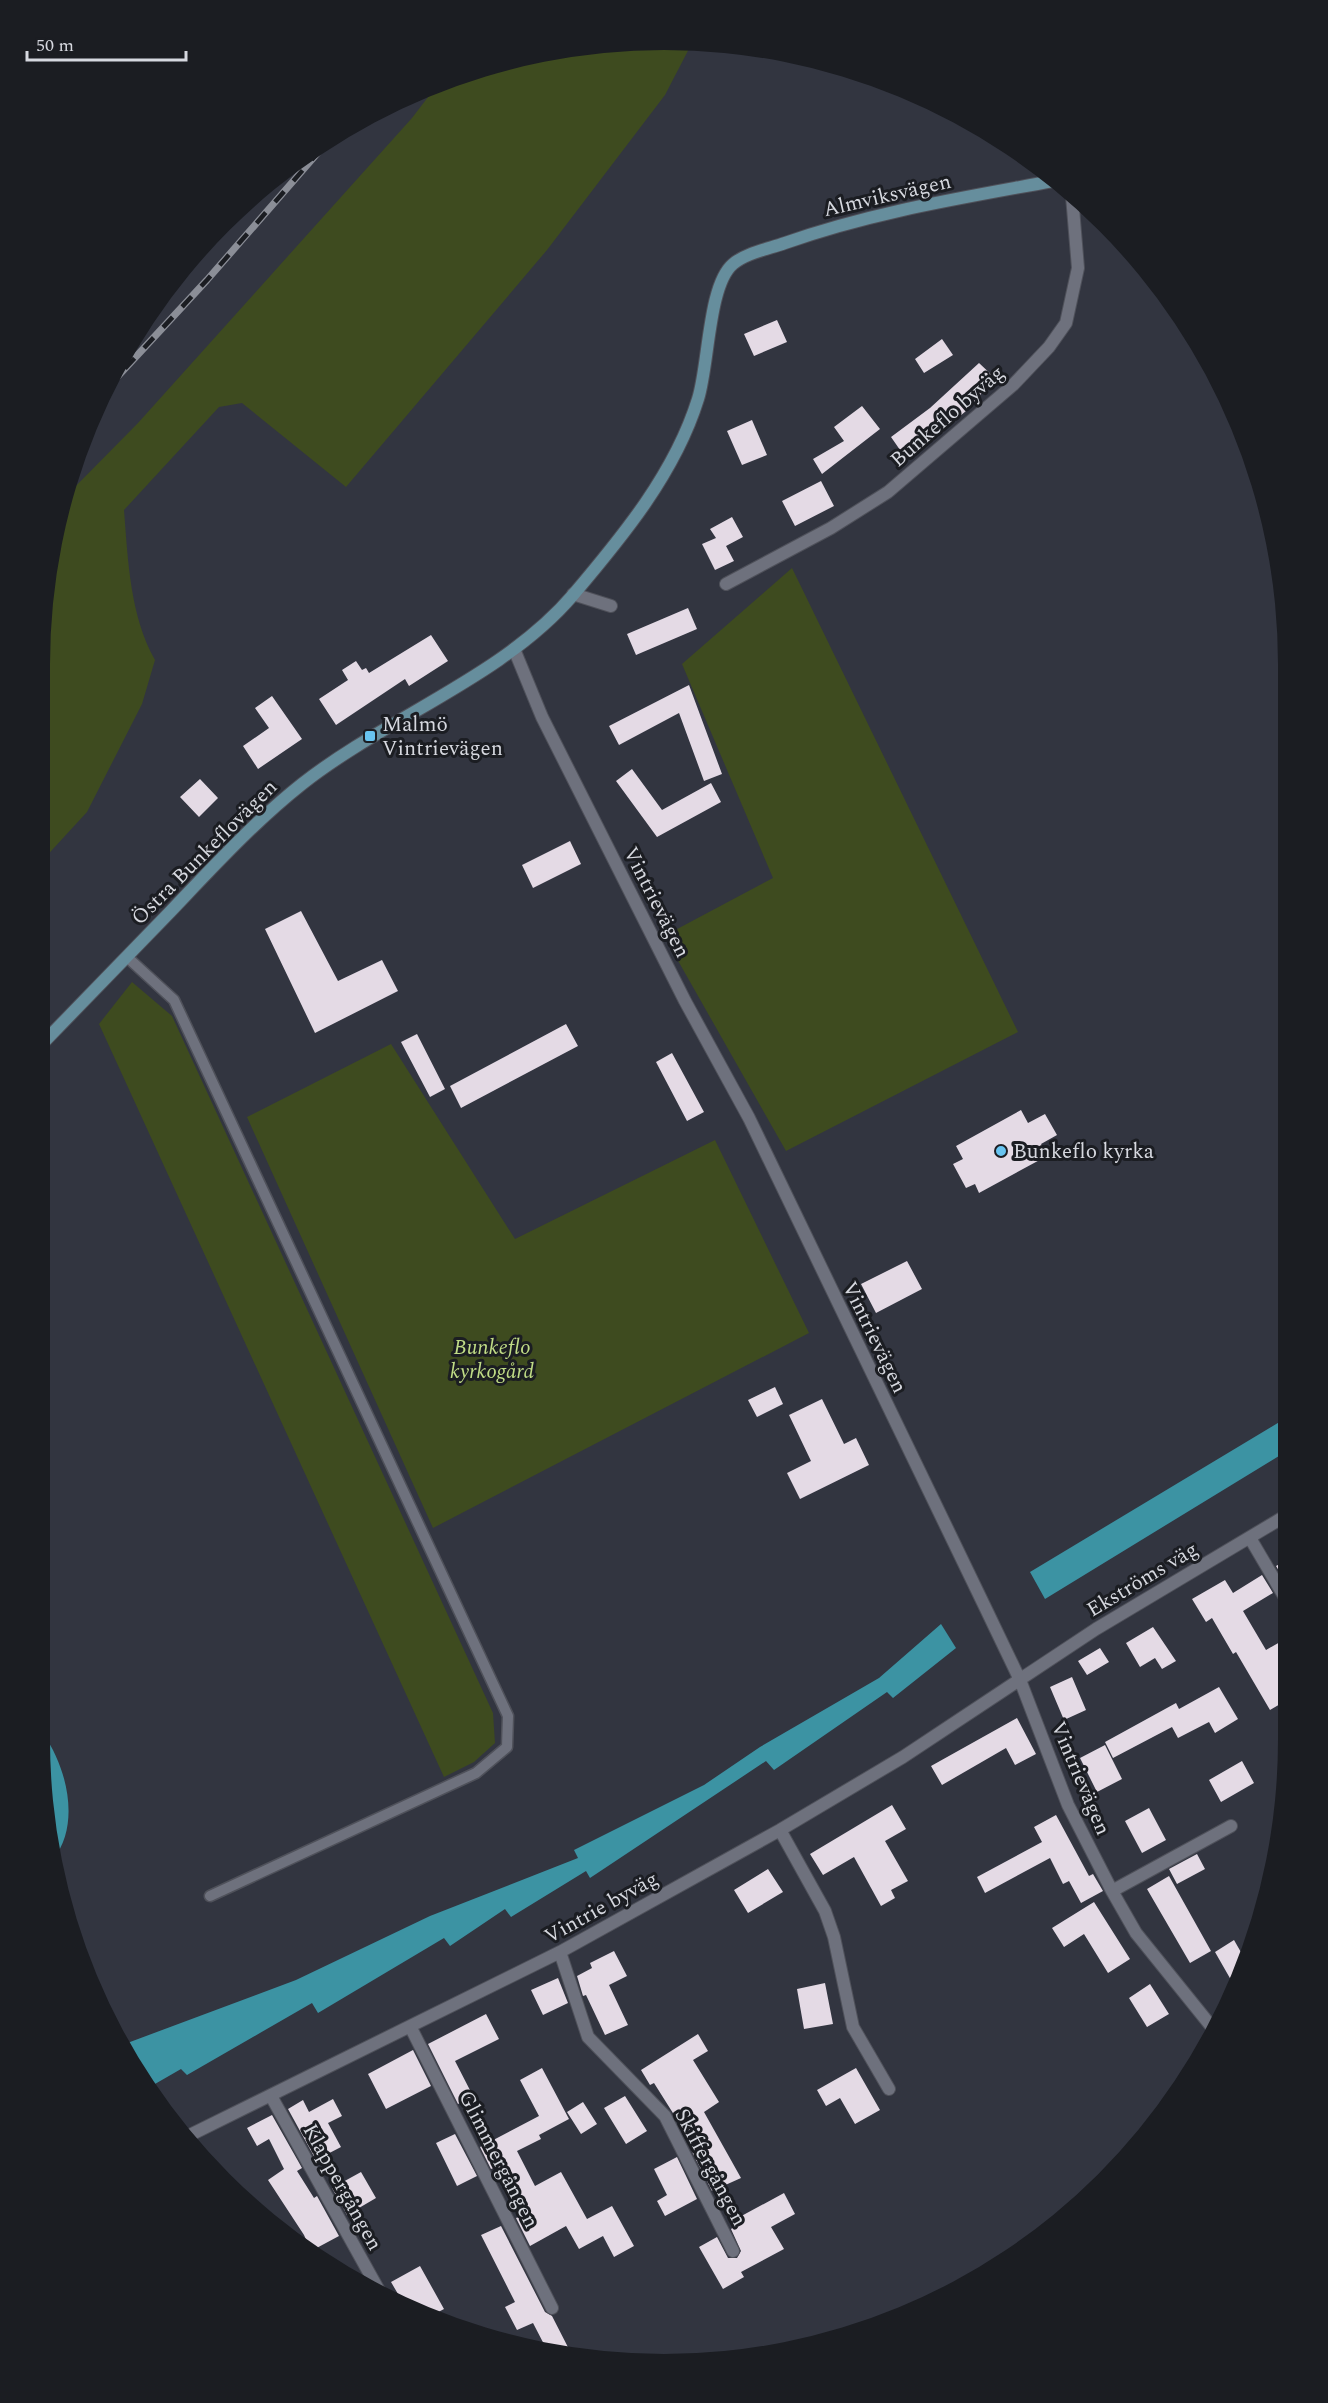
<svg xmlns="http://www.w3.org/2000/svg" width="1328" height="2403" viewBox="0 0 1328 2403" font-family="Spectral,serif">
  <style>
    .green { fill: #3e4b1f }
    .water { fill: #3c93a3 }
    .building { fill: #e4dae5 }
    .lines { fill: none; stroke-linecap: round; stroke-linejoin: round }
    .lane-casing { stroke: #4f515a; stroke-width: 13 }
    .street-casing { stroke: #4f515a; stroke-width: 14 }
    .secondary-casing { stroke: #4f515a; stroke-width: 14 }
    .lane { stroke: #6e717d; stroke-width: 10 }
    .street { stroke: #6e717d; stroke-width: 12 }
    .secondary { stroke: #668e9d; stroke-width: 12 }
    .rail-casing { stroke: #8b8e97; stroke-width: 7 }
    .rail { stroke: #1b1d22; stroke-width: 4.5; stroke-dasharray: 14; stroke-linecap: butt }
    .poi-dot { fill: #68c4f0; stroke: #1b1d22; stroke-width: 2 }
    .labels { text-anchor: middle; stroke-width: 6; stroke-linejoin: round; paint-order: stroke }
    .street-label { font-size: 21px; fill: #d6d8df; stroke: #1b1d22 }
    .poi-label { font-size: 21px; fill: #d6d8df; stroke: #1b1d22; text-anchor: start }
    .park-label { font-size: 21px; font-style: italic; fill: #c0dc86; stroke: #1b1d22 }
  </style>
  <rect width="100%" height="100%" fill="#323540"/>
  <path class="green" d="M623,40L692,43L665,95L547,250L346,487L242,403L219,407L124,510C128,560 130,616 155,660L142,704L87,812L41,862L40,623L65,497L138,423L412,118L438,84L503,60Z
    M792,568L1018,1032L786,1151L664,936L773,878L682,664Z
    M132,982L172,1016L493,1713L495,1743L474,1762L444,1777L99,1024Z
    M391,1044L515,1239L715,1140L809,1333L433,1528L247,1117Z"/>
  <path class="water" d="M1286,1418L1287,1451L1045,1599L1030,1572Z
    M941,1624L956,1648L893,1698L887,1692L774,1770L766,1761L590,1878L586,1871L511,1917L505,1909L450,1946L444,1938L318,2013L312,2003L187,2075L181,2069L148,2088L122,2045L296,1980L430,1916L578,1858L574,1850L704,1785L760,1747L879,1678Z
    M44,1735C67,1768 81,1825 53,1859L44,1821Z"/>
  <path class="building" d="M777,320L787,342L754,356L744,334Z
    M942,339L953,355L924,373L915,359Z
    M979,363L995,378L966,411L907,460L891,437L930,408Z
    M862,406L880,429L822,474L813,459L844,441L834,427Z
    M752,420L767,455L742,465L727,431Z
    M821,481L834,506L795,526L782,501Z
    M732,517L743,537L726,546L734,561L715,570L702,544L716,538L710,529Z
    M688,608L697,629L636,655L627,634Z
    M431,635L448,661L409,686L405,679L336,725L319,699L348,680L342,670L356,661L362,670L366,668L369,673Z
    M689,685L722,774L704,781L679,713L619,745L609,726Z
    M272,696L302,739L258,769L243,746L269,728L255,708Z
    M632,769L662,810L711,783L721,802L657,837L616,781Z
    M200,779L218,798L199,817L180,797Z
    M570,841L581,864L533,888L522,865Z
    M301,911L338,981L382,960L398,991L315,1033L265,929Z
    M566,1024L578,1046L461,1108L450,1086Z
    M417,1034L445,1089L430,1097L401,1042Z
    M672,1053L704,1112L687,1121L656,1062Z
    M1021,1110L1028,1123L1045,1114L1057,1135L1041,1144L1047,1156L979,1193L975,1184L966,1188L953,1164L963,1159L956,1146Z
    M907,1261L922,1289L876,1313L861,1284Z
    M775,1387L783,1404L757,1417L748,1400Z
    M822,1399L844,1444L856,1438L869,1465L800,1499L787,1473L811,1461L789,1415Z
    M1287,1560V1584L1276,1566Z
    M1262,1575L1273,1593L1243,1611L1266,1650L1287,1638V1661L1281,1665L1287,1676V1700L1270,1710L1236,1652L1233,1654L1212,1618L1206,1622L1192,1599L1225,1580L1233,1593Z
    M1153,1627L1176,1661L1162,1669L1155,1658L1140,1667L1126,1643Z
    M1100,1648L1109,1662L1087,1675L1078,1661Z
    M1072,1677L1086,1710L1064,1720L1050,1687Z
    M1219,1687L1238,1719L1215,1733L1209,1722L1178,1738L1172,1727L1113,1758L1105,1742L1176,1703L1179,1709Z
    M1017,1718L1036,1754L1015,1765L1006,1748L942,1785L931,1766Z
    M1105,1745L1122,1779L1097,1792L1080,1758Z
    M1242,1761L1254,1783L1221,1802L1209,1780Z
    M892,1805L906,1829L885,1841L908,1881L891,1890L895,1898L881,1906L854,1857L823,1875L810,1854Z
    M1149,1808L1166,1840L1142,1853L1125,1821Z
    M1056,1815L1089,1876L1093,1874L1103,1891L1081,1903L1069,1881L1063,1884L1050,1858L985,1893L977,1877L1042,1842L1034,1827Z
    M1197,1854L1205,1869L1177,1884L1169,1869Z
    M768,1869L783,1892L748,1913L734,1890Z
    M1169,1876L1211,1951L1190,1963L1147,1889Z
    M1094,1902L1130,1959L1108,1973L1084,1934L1064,1947L1052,1928Z
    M1234,1940L1246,1961L1235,1987L1215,1952Z
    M614,1951L627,1976L609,1985L628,2025L605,2035L586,1995L583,1996L577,1976L592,1968L590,1963Z
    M558,1978L568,2003L543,2015L531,1990Z
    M825,1983L833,2024L804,2029L797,1989Z
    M1150,1984L1169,2014L1147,2027L1129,1998Z
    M486,2014L499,2039L455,2061L473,2096L458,2104L428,2044Z
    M698,2034L708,2051L693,2060L719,2102L704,2112L741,2178L712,2191L691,2150L695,2148L654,2083L650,2085L641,2070Z
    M413,2050L431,2086L386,2109L368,2074Z
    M542,2068L569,2119L539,2135L541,2139L517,2151L535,2186L561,2172L587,2219L612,2206L634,2246L614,2257L603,2236L579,2249L566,2226L530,2246L516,2218L524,2215L504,2179L496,2167L491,2169L480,2147L539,2116L520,2080Z
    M856,2068L880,2110L855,2124L840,2098L826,2106L817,2090Z
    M625,2096L647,2131L626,2144L604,2108Z
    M333,2099L342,2116L328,2123L341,2147L316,2160L288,2109L303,2100L309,2112Z
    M583,2102L597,2124L581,2134L567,2112Z
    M272,2115L302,2168L297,2171L314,2198L317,2196L339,2236L311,2251L304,2235L268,2180L284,2169L269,2139L257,2146L247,2128Z
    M455,2134L477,2176L457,2186L436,2143Z
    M677,2157L697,2199L665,2216L657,2201L667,2195L654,2169Z
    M361,2172L376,2198L347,2215L332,2188Z
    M784,2193L795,2214L771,2227L784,2249L741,2272L744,2277L723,2289L699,2247L717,2237L728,2258H737L741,2251L731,2229L737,2225L734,2220Z
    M501,2226L545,2312L552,2316L573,2357L548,2352L533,2323L517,2330L505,2307L515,2302L481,2235Z
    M420,2266L444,2309L431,2316L405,2306L391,2282Z"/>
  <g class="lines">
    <g class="lane-casing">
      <path id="lane" d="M127,957L174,1000L508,1716L507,1747L476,1773L210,1896"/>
    </g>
    <g class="street-casing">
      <path id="street" d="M726,584L831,528L888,492L1013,385L1049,347L1066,323L1078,268L1072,196
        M573,594L611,606
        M514,649L542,717L685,1001L749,1118L985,1607L1020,1680L1068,1805L1112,1891L1136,1933L1215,2031
        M1250,1538L1287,1601
        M780,1830L825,1911L834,1937L853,2027L889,2089
        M1112,1891L1231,1826
        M560,1952L588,2037L665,2116L733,2251
        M411,2028L552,2308
        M271,2096L382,2296
        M184,2138L560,1952L780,1830L903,1757L1096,1629L1287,1515"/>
    </g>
    <g class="secondary-casing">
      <path id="secondary" d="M42,1044C85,1000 127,956 170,912C212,868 254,822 302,784C387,717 503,677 573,595C623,536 675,473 698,399C709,365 708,285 733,264C746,253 768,249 785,243C872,212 962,198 1053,181"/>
    </g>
    <use href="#lane" class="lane"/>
    <use href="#street" class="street"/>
    <use href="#secondary" class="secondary"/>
    <g class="rail-casing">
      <path id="rail" d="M106,389L207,280L329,140"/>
    </g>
    <use href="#rail" class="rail"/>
  </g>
  <g class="poi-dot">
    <rect x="364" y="730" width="12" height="12" rx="3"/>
    <circle cx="1001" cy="1151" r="6"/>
  </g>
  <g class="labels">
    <g class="street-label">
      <text transform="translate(887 195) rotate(-13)" y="7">Almviksvägen</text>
      <text transform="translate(947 416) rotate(-41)" y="7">Bunkeflo byväg</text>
      <text transform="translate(204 852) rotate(-45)" y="7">Östra Bunkeflovägen</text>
      <text transform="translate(657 902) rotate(63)" y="7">Vintrievägen</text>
      <text transform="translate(875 1337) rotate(64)" y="7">Vintrievägen</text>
      <text transform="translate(1142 1579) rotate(-31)" y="7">Ekströms väg</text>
      <text transform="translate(1081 1778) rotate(67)" y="7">Vintrievägen</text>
      <text transform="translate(601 1907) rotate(-29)" y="7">Vintrie byväg</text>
      <text transform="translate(499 2159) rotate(63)" y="7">Glimmergången</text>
      <text transform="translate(711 2167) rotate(62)" y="7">Skiffergången</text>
      <text transform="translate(343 2187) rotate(61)" y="7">Klappergången</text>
    </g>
    <g class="poi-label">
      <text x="382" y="731">Malmö<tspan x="382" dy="24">Vintrievägen</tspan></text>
      <text x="1013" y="1158">Bunkeflo kyrka</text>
    </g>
    <g class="park-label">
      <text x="492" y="1354">Bunkeflo<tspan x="492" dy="24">kyrkogård</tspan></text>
    </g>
  </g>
  <path d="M0 0H1328V2403H0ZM664 50H664A614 614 0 0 1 1278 664V1740A614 614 0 0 1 664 2354H664A614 614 0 0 1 50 1740V664A614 614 0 0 1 664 50Z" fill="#1b1d22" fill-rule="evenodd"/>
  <path d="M27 51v9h159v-9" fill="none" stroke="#d6d8df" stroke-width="3"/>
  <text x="36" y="51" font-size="18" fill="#d6d8df" stroke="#1b1d22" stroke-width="4.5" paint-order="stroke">50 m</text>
</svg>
